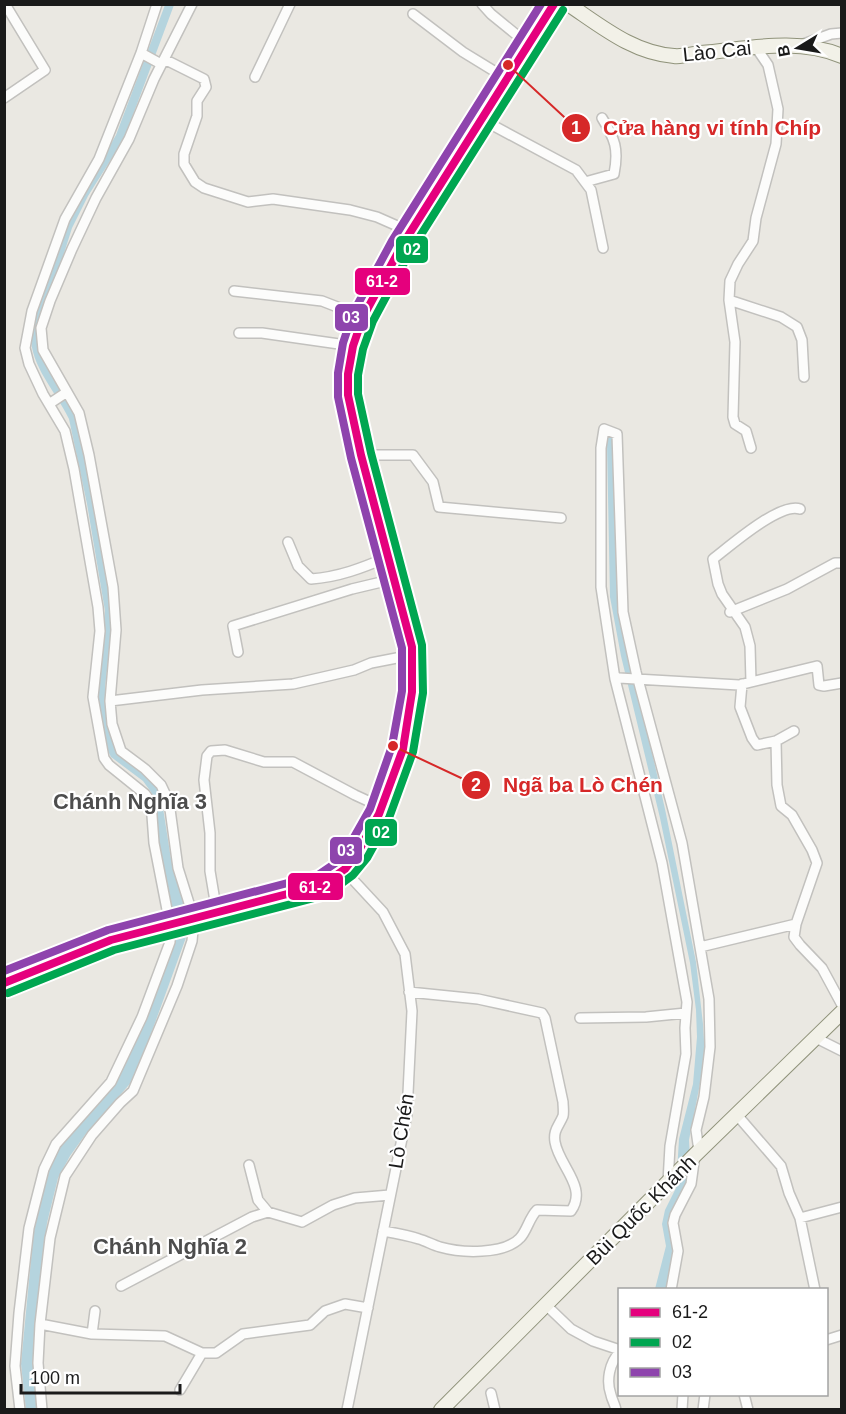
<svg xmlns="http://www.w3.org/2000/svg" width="846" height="1414" viewBox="0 0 846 1414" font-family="Helvetica,sans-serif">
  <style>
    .water { fill: #b5d4de }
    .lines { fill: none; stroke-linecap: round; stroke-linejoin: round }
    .street-casing { stroke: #c2c1be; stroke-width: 12 }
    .secondary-casing { stroke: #90937b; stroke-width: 16 }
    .street { stroke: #fcfcfb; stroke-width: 9 }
    .secondary { stroke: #f2f1e8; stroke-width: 14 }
    .bus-1-casing { stroke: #fff; stroke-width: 12 }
    .bus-2-casing { stroke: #fff; stroke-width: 12 }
    .bus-3-casing { stroke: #fff; stroke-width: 12 }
    .bus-1 { stroke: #e5007d; stroke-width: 8 }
    .bus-2 { stroke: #00a651; stroke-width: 8 }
    .bus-3 { stroke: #8e44ad; stroke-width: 8 }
    .labels { text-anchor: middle; stroke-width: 4.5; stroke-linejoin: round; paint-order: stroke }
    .street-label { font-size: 20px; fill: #1a1a1a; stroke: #fff }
    .quarter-label { font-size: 22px; font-weight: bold; fill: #4d4d4d; stroke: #fff }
    .leader { fill: none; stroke: #d62828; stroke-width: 2 }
    .callout-dot { fill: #d62828; stroke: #fff; stroke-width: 2 }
    .mark-label { font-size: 18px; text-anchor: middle; font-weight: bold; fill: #fff }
    .callout-label { font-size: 21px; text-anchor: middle; font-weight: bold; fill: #d62828; stroke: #fff; stroke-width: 4.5; stroke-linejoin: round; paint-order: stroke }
    .line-badge { stroke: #fff; stroke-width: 2 }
    .badge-label { font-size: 16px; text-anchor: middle; font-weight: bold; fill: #fff }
  </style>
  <rect width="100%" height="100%" fill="#eae8e2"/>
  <path class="water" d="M165,5H174L124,139L88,196L72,228L38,336L77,416L114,611L105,687L112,740L118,752L160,789L171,859L183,898L188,932L135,1078L85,1135L70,1156L58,1178L47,1223L36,1317L34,1369L39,1409L26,1410L21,1364L34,1229L48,1164L74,1125L120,1074L173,935L169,891L162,861L151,792L143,781L111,757L104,743L97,687L105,611L87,504L69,419C53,386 25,362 32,324L64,225L116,135Z
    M608,434L612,437L618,586L625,636L665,809L696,962L703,1024L705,1058L689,1140L691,1176L670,1222L675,1248L667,1289H655L666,1246L662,1224L665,1210L676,1188L679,1139L693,1084L697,1037L696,1010L690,963L660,818L621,656L610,597L607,444Z"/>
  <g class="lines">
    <g class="street-casing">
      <path id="street" d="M482,4L491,14L529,45
        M413,14L463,52L507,79
        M801,45L831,34L842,33
        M141,53L161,64
        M164,59L204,79L206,87L197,101V116L184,154V164L195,182L204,188L248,202L273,199L350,210L377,217L411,232
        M255,77L290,4
        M4,98L45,70L5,4
        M481,119L576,170L591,190L603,248
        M585,182L614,174C619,149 615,139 602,118
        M234,291L322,301L363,317
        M729,300L781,317L797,327L802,340L804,377
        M239,333H262L353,346
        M49,404L67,392
        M751,448L746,431L735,424L733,417L735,342L729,300L730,281L738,264L753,241L756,218L776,144L778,109L768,65L755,46
        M361,455H413L433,482L439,507L561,518
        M288,542L298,566L311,579C339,577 362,568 388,557
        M730,612L787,589L835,563H842
        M238,652L233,626L352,589L394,579
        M619,678L739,685L817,666L819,685L824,686L842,683
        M751,682L750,646L745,627L722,594L718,584L713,559C730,546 780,502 800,509
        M742,684L740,707L752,738L757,745L776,741
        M110,701L202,690L293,684L354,670L371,663L412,655
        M344,870L383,912L405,954L412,1011L407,1114L347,1410
        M217,913L210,871V833L204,780L207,756L211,751L225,750L264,762H293L355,795L381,807
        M796,924L794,937L800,945L822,968L842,1005
        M700,947L796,924L817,863L812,850L792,815L781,806L777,785L776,741L794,731
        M580,1018L646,1017L686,1013
        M816,1038L842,1051
        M737,1115L781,1166L789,1193L800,1218L815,1290
        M249,1165L258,1200L268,1212
        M668,1182L670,1146L686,1054L685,1028L687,1002L662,863L615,679L601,587V448L604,429L617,434L623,612L636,672L682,843L709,999L710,1047L704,1097L696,1130L699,1151
        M800,1218L842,1207
        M383,1231C395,1233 407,1235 419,1239C426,1241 433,1245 440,1247C461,1253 504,1255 520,1238C527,1231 529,1218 537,1210L571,1211C588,1187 559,1166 555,1142C553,1130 559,1126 563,1116C564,1112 563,1106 563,1102L545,1018L542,1013L478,999L409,992
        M121,1286L252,1217L268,1212L302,1222L333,1205L355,1198L390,1195
        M671,1290L678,1251L673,1223L675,1215L691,1184L695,1155
        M546,1305L571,1329L593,1341L620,1350
        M95,1311L92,1334L165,1336L202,1353
        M40,1324L92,1334
        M826,1340L842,1335
        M180,1390L202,1353H216L243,1334L310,1325L325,1311L345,1304L368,1308
        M491,1393L495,1410
        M744,1394L748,1410
        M20,1410L15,1366L19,1313L29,1228L44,1169L56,1144L111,1082L142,1017L170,942V925L154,843L151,802L145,794L109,765L104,758L93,697L100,631L98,607L74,469L65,431L43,394L29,364L25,348L32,311L65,219L99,159L141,53L157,4
        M42,1410L38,1363L40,1324L50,1238L65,1176L92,1135L120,1103L133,1091L177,986L192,941L194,919L178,868L169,802L161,785L145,769L121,751L112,724L110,701L116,630L113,587L89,455L79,413L43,350L41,328L50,301L72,249L96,198L129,139L154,79L192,4
        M616,1410C615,1404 612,1400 611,1395C606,1381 609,1363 620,1352
        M682,1410L683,1394
        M703,1410L705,1394"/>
    </g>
    <g class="secondary-casing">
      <path id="secondary" d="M568,4C601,26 633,53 674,56C682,57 692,54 701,53C748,49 796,37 842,56
        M4,983L111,940L322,885C329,880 339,875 345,869C380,828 404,760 411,707C414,687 412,667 412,647L361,455L348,395V374L353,346L363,317L401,247L554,4
        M441,1410L695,1155L842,1012"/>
    </g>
    <use href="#street" class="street"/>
    <use href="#secondary" class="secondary"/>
    <g class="bus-1-casing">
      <path id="bus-1" d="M4,983L111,940L322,885L345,869L358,852L379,814L403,749L412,692V647L361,455L348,395V374L353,346L363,317L401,247L554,4"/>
    </g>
    <g class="bus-2-casing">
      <path id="bus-2" d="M8,993L114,950L326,895L353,875L367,858L389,818L413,752L423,693L422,645L371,453L358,394V375L363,349L373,321L410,252L563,10"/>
    </g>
    <g class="bus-3-casing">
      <path id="bus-3" d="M4,971L108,930L318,875L337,862L349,846L370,809L392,746L402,691V648L351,458L338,397V373L343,343L353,313L392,241L541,4"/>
    </g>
    <use href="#bus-1" class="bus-1"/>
    <use href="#bus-2" class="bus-2"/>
    <use href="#bus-3" class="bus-3"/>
  </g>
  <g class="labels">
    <g class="street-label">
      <text transform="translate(717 51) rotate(-6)" y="7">Lào Cai</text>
      <text transform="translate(401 1131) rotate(-81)" y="7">Lò Chén</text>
      <text transform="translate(641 1210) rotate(-45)" y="7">Bùi Quốc Khánh</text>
    </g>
    <g class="quarter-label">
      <text x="130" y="809">Chánh Nghĩa 3</text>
      <text x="170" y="1254">Chánh Nghĩa 2</text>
    </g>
  </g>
  <path class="leader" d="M508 65L576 128M393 746L476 785"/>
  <g class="callout-dot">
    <circle cx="508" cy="65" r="6"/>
    <circle cx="393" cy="746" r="6"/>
    <circle cx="576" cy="128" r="15"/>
    <circle cx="476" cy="785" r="15"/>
  </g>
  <g class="mark-label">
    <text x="576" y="134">1</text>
    <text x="476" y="791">2</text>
  </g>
  <g class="callout-label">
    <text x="712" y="135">Cửa hàng vi tính Chíp</text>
    <text x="583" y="792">Ngã ba Lò Chén</text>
  </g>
  <g class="line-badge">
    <rect x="395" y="235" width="34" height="29" rx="6" fill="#00a651"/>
    <rect x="354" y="267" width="57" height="29" rx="6" fill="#e5007d"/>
    <rect x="334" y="303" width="35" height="29" rx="6" fill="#8e44ad"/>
    <rect x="364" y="818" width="34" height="29" rx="6" fill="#00a651"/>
    <rect x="329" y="836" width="34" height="29" rx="6" fill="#8e44ad"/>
    <rect x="287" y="872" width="57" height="29" rx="6" fill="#e5007d"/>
  </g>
  <g class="badge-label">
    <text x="412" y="255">02</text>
    <text x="382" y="287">61-2</text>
    <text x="351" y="323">03</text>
    <text x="381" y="838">02</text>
    <text x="346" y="856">03</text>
    <text x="315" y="893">61-2</text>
  </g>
  <rect width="846" height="1414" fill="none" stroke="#1a1a1a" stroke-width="12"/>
  <rect x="618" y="1288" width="210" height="108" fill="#ffffff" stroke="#a3a3a3" stroke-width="1.5"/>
  <rect x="630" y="1308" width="30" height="9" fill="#e5007d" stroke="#a3a3a3" stroke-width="1.5"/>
  <text x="672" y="1318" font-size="18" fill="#1a1a1a">61-2</text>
  <rect x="630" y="1338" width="30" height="9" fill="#00a651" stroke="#a3a3a3" stroke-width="1.5"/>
  <text x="672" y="1348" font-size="18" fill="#1a1a1a">02</text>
  <rect x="630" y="1368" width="30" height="9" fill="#8e44ad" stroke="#a3a3a3" stroke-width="1.5"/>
  <text x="672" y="1378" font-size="18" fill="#1a1a1a">03</text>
  <g transform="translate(798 48) rotate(259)" stroke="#ffffff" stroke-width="4.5" paint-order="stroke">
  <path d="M0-4.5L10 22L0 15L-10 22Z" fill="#1a1a1a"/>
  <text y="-9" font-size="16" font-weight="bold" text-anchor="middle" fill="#1a1a1a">B</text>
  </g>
  <path d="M21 1384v9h159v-9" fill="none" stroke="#1a1a1a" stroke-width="3"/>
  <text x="30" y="1384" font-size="18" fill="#1a1a1a" stroke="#ffffff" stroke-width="4.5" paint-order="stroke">100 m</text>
</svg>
